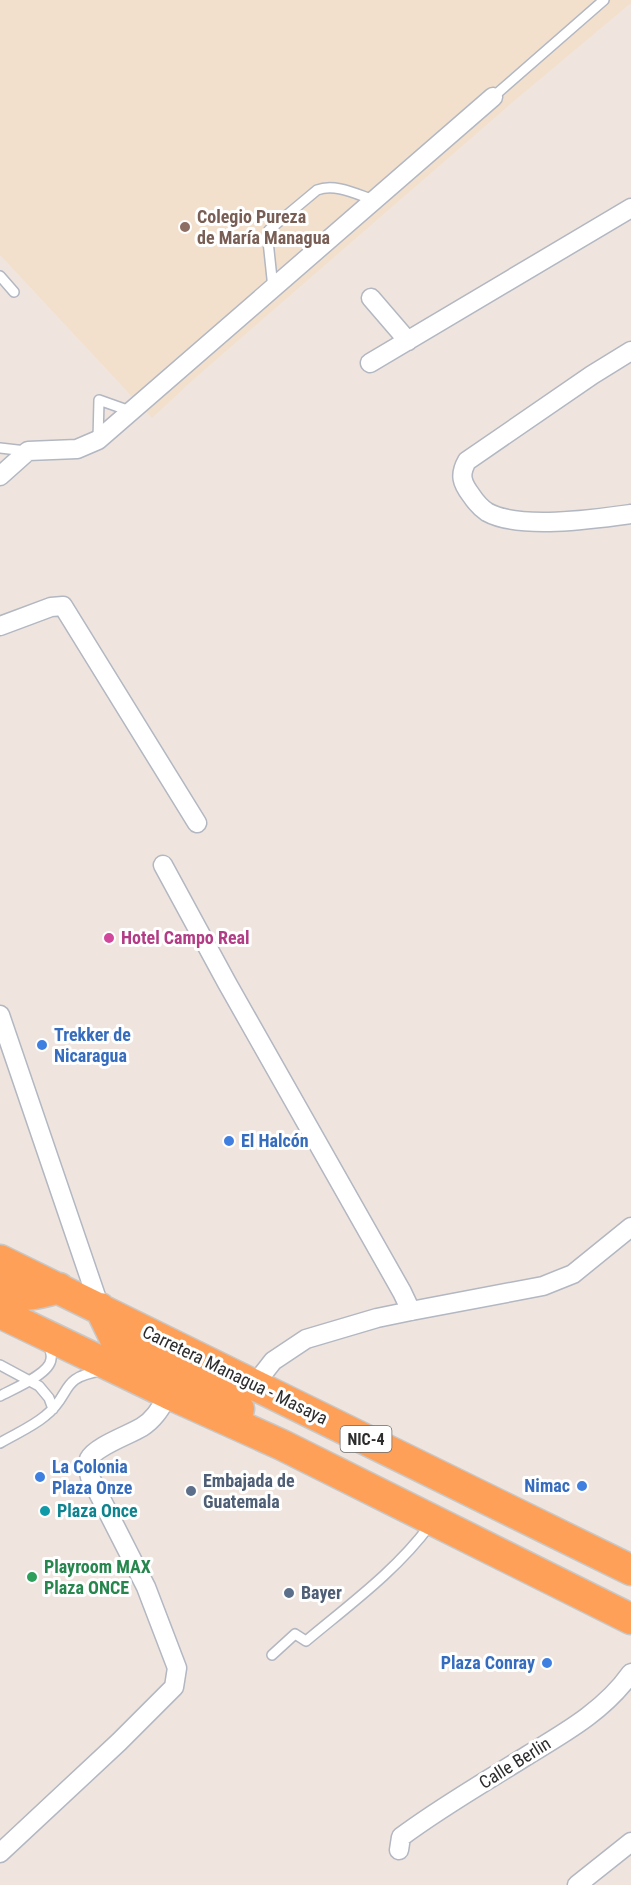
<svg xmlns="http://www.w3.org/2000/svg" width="631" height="1885" viewBox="0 0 631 1885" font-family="'Roboto Condensed',sans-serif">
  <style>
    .education { fill: #f2e0cd }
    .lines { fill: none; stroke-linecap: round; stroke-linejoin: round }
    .service-casing { stroke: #b2b7c2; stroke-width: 12 }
    .minor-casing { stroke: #b2b7c2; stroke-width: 21 }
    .trunk-casing { stroke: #c8c8c8; stroke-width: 33 }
    .service { stroke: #fff; stroke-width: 9 }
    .minor { stroke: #fff; stroke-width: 18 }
    .trunk { stroke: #fea058; stroke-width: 30 }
    .education-dot { fill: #8d6e63; stroke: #fff; stroke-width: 2 }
    .hotel-dot { fill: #d1479c; stroke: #fff; stroke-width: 2 }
    .shop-dot { fill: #3f7fe0; stroke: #fff; stroke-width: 2 }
    .service-dot { fill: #5c6f8a; stroke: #fff; stroke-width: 2 }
    .culture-dot { fill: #0f9aa8; stroke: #fff; stroke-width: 2 }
    .leisure-dot { fill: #2e9e5b; stroke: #fff; stroke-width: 2 }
    .labels { text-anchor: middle; stroke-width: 6; stroke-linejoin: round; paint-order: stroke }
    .shield { fill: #fff; stroke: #6c6c6c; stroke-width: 1.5 }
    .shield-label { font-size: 16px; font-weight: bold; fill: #2d2d2d }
    .education-label { font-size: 18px; font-weight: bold; fill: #785e54; stroke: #fff; text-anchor: start }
    .hotel-label { font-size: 18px; font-weight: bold; fill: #b23c85; stroke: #fff; text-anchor: start }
    .shop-label { font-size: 18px; font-weight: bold; fill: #366cbe; stroke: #fff; text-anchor: start }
    .street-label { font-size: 18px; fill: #2d2d2d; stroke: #fff }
    .service-label { font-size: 18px; font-weight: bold; fill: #4e5e75; stroke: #fff; text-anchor: start }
    .culture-label { font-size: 18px; font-weight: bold; fill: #0d838f; stroke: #fff; text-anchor: start }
    .leisure-label { font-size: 18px; font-weight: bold; fill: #27864d; stroke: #fff; text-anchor: start }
  </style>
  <rect width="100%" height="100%" fill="#efe5de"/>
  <path class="education" d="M0,0H631V3L514,101L294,292L194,379L152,418L0,255Z"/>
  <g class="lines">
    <g class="service-casing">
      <path id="service" d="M493,97L604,0
        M0,276L14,292
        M273,288L268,241L269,230L317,190C335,183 356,194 374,200
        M98,440L99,400L130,411
        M0,448L26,451
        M0,1365L39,1386L49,1398L53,1409
        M0,1396C13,1389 50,1374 51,1359C52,1354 50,1349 48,1345
        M0,1443C15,1434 32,1427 45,1416C73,1394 58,1377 102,1371
        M272,1655L295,1634L306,1641C349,1605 397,1570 430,1525"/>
    </g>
    <g class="minor-casing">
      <path id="minor" d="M371,298L408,341
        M631,351L592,375L467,461C459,475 462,483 471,495C475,501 481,508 487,512C519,530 595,519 631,514
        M370,363L631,208
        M0,476L28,451L77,449L98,440L493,97
        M0,626L51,607L63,606L197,823
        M163,865L227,983L402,1292L411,1311
        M0,1015L100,1308
        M255,1384L273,1361L306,1339L377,1318L411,1311L543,1286L573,1274L631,1227
        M399,1850L401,1837C441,1807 485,1782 528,1755C566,1732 605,1710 631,1673
        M0,1853L119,1742L174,1687L177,1668L146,1587L90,1477C89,1472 86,1465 89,1459C96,1446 129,1435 142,1427C155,1419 161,1407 169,1394
        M577,1885L631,1842"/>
    </g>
    <g class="trunk-casing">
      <path id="trunk" d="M0,1260L631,1570
        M0,1292C25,1297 34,1295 59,1288
        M100,1308L115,1339L225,1398L239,1409
        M0,1313L169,1394L282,1445L631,1619"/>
    </g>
    <use href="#service" class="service"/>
    <use href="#minor" class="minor"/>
    <use href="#trunk" class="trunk"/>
  </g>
  <circle class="education-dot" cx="185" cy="227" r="6"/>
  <circle class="hotel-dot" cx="109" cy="938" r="6"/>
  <g class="shop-dot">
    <circle cx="42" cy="1045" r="6"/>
    <circle cx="229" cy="1141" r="6"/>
    <circle cx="40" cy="1477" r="6"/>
    <circle cx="582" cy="1486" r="6"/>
    <circle cx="547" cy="1663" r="6"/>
  </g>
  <g class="service-dot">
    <circle cx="191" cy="1491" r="6"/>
    <circle cx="289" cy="1593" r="6"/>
  </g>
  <circle class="culture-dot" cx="45" cy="1511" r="6"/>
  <circle class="leisure-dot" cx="32" cy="1577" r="6"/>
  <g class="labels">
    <rect class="shield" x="340.5" y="1426" width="51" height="26" rx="4.5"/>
    <g class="shield-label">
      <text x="366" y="1445">NIC-4</text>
    </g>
    <g class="education-label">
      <text x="197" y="223">Colegio Pureza<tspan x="197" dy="21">de María Managua</tspan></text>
    </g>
    <g class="hotel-label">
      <text x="121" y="944">Hotel Campo Real</text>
    </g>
    <g class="shop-label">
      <text x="54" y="1041">Trekker de<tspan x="54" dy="21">Nicaragua</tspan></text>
      <text x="241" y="1147">El Halcón</text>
      <text x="52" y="1473">La Colonia<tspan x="52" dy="21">Plaza Onze</tspan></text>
      <text x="570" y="1492" text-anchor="end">Nimac</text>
      <text x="535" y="1669" text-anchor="end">Plaza Conray</text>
    </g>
    <g class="street-label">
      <text transform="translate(235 1375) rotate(26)" y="6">Carretera Managua - Masaya</text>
      <text transform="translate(515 1763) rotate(-32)" y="6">Calle Berlin</text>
    </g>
    <g class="service-label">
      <text x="203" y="1487">Embajada de<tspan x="203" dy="21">Guatemala</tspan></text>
      <text x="301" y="1599">Bayer</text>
    </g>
    <g class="culture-label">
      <text x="57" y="1517">Plaza Once</text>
    </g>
    <g class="leisure-label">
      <text x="44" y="1573">Playroom MAX<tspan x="44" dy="21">Plaza ONCE</tspan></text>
    </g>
  </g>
</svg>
